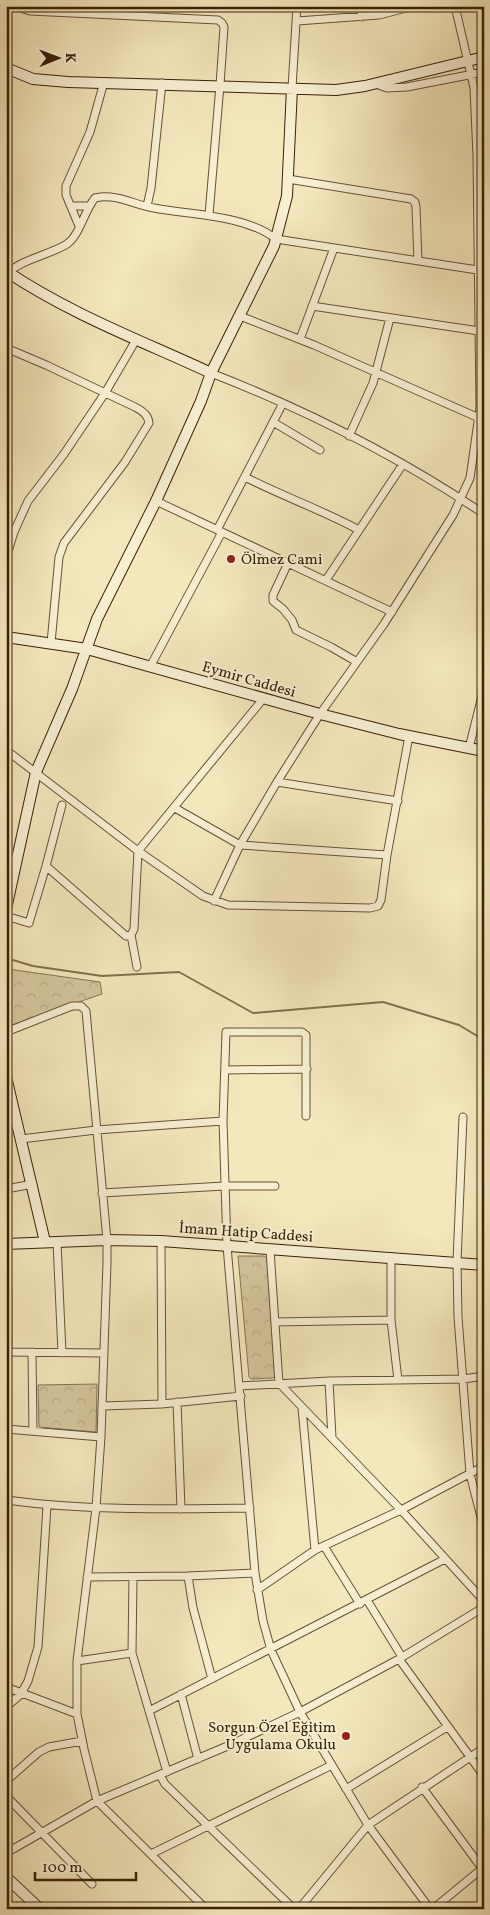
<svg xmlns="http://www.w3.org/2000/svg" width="490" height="1915" viewBox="0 0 490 1915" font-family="Vollkorn,serif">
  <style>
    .forest { fill: url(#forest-crowns); stroke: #867352 }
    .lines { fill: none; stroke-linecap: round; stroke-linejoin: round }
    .stream { stroke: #82704e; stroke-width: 2 }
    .street-casing { stroke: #675234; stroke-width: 9 }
    .secondary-casing { stroke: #382106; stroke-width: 12 }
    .street { stroke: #f8efd3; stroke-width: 7 }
    .secondary { stroke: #f8efd3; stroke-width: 10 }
    .poi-dot { fill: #8f2418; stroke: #f8efd3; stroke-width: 2 }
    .labels { text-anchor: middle; stroke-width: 4; stroke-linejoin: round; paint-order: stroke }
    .poi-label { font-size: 15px; fill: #382106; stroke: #f8efd3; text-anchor: start }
    .street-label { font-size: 15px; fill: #382106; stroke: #f8efd3 }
  </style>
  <defs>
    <pattern id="forest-crowns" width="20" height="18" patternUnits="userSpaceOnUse" patternTransform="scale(1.25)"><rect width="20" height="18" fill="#d4c59d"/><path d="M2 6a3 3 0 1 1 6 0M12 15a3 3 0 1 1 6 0" fill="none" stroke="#b7a986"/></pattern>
  </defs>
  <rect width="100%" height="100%" fill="#f4e7bc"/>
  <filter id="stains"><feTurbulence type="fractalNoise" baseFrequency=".004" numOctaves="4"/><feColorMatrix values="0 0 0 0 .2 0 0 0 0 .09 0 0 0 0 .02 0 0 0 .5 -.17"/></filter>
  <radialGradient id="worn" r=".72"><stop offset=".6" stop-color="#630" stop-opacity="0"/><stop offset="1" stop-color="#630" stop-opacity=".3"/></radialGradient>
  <path class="forest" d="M8,969L100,982L102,994L6,1027V988Z
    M238,1256H264L267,1258L275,1376L273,1378L251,1379L249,1377Z
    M97,1384L96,1432L39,1427L38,1385Z"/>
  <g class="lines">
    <path class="stream" d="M6,958L33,966L102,976L179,972L253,1013L383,1002L459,1025L484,1040"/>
    <g class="street-casing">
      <path id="street" d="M14,6L30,11L218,20L222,23L224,27L220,85L209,215
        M360,6L362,17
        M297,21L379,15L414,6
        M376,84L387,88L407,87L484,72
        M292,88L297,6
        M288,179L411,199L415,202L416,207L418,261
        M71,206H89
        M147,206L151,188L162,83
        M79,226L66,195V186L90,132L104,82
        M6,276C17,260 50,255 67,244C80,235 84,211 95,198C117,193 134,205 154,208C191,215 246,215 276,239L484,271
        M312,306L479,331
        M240,316L314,345L479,418
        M300,339L334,248
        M6,348L46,365L135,407C142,411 148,414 149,423L125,462L64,543L59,557L51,643
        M211,373C306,410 399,457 484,514
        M273,422L320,450
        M349,436L373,383L390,318
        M245,477C282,496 322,510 359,530
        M156,501L392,612
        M217,530L283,403
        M6,558L14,532L28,501L64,454L105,393L136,340
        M288,563L273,595V601L283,609L292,620L296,630L331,647L357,662
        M326,580L403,464
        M150,667L222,532
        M469,748L484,688
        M6,750L138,851L203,896L228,905L370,908L378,906L381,900L387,855L409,736
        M277,782L398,801
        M175,808L240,845L387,855
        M46,866L126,936L131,935L134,929L138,851L263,699
        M214,901L240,845L277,782L320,714L384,624L408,586L453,515L470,478L480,408L477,156L474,88L455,6
        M6,916L29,923L46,866L62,805
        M131,935L137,967
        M6,1032L72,1006H81L86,1011L107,1240V1263L101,1437L96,1508L77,1661V1714L84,1749L97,1801L206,1909
        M225,1070L307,1069
        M306,1116V1035L302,1032H226L223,1121L227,1246L255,1573L263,1621L271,1650L300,1712L368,1825L430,1909
        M463,1117L457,1262L458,1317L470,1474L484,1529
        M21,1139L96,1130L223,1121
        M6,1189L33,1184
        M102,1193L224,1186H275
        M161,1241L162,1404
        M57,1242L62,1353
        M270,1250L279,1383L401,1510L484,1601
        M391,1257V1320L398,1380
        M6,1262L8,1292V1352
        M275,1322L391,1320
        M6,1352L104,1353
        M32,1352L33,1431
        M329,1381L332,1438
        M240,1386L329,1381L463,1379L484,1376
        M177,1402L181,1509
        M102,1406L162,1404L241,1396
        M6,1429L101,1437
        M6,1500C87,1511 169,1509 250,1508
        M324,1546L360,1604
        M315,1550L401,1510L484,1466
        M188,1576L193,1608L212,1679
        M87,1577L188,1576L255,1573
        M257,1590L315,1550L302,1408
        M367,1600L402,1657
        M132,1653L133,1577
        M399,1659L484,1776
        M77,1661L132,1653L167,1772
        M6,1687L77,1714
        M181,1694L198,1759
        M6,1707L21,1694L28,1681L38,1647L47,1506
        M149,1711L445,1559
        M160,1775L165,1784L294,1909
        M6,1781L39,1752L49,1747L82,1741
        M422,1787L484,1871
        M346,1789L447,1727
        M6,1796L92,1884
        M6,1853L97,1801L230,1745L300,1712L399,1659L484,1607
        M151,1854L332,1765
        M299,1909L368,1825L484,1748
        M433,1909L484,1867"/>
    </g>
    <g class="secondary-casing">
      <path id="secondary" d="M6,68L33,79L68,82L336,90L365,86L484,57
        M6,271C70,314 142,341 211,373
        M6,637L87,649L320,714L399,734L484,751
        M6,909L36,772L72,689L97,619L156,501L201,401L211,373L274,246L287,196L292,88
        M6,1077L45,1242
        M6,1244L107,1240L161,1241L484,1265
        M6,1877L40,1909"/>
    </g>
    <use href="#street" class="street"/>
    <use href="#secondary" class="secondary"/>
  </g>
  <g class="poi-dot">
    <circle cx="231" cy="559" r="5"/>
    <circle cx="346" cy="1736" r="5"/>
  </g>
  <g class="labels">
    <g class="poi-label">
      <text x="241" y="564">Ölmez Cami</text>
      <text x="336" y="1732" text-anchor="end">Sorgun Özel Eğitim<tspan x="336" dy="17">Uygulama Okulu</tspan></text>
    </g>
    <g class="street-label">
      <text transform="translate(249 679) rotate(16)" y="5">Eymir Caddesi</text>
      <text transform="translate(246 1232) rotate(4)" y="5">İmam Hatip Caddesi</text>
    </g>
  </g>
  <rect width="490" height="1915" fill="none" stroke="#f4e7bc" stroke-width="25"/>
  <rect x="8" y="8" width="475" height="1900" fill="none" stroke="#382106" stroke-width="2.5"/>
  <rect x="12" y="12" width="465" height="1890" fill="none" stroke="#382106"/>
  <g transform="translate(58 58) rotate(89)" stroke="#f8efd3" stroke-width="4" paint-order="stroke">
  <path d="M0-4L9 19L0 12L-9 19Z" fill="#382106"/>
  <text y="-8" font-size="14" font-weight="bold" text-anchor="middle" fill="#382106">K</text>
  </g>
  <path d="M35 1872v8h101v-8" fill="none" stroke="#382106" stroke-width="2.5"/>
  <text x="42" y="1872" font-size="15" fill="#382106" stroke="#f8efd3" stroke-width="4" paint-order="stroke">100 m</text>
  <rect width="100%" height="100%" filter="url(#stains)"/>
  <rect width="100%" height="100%" fill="url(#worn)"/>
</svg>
